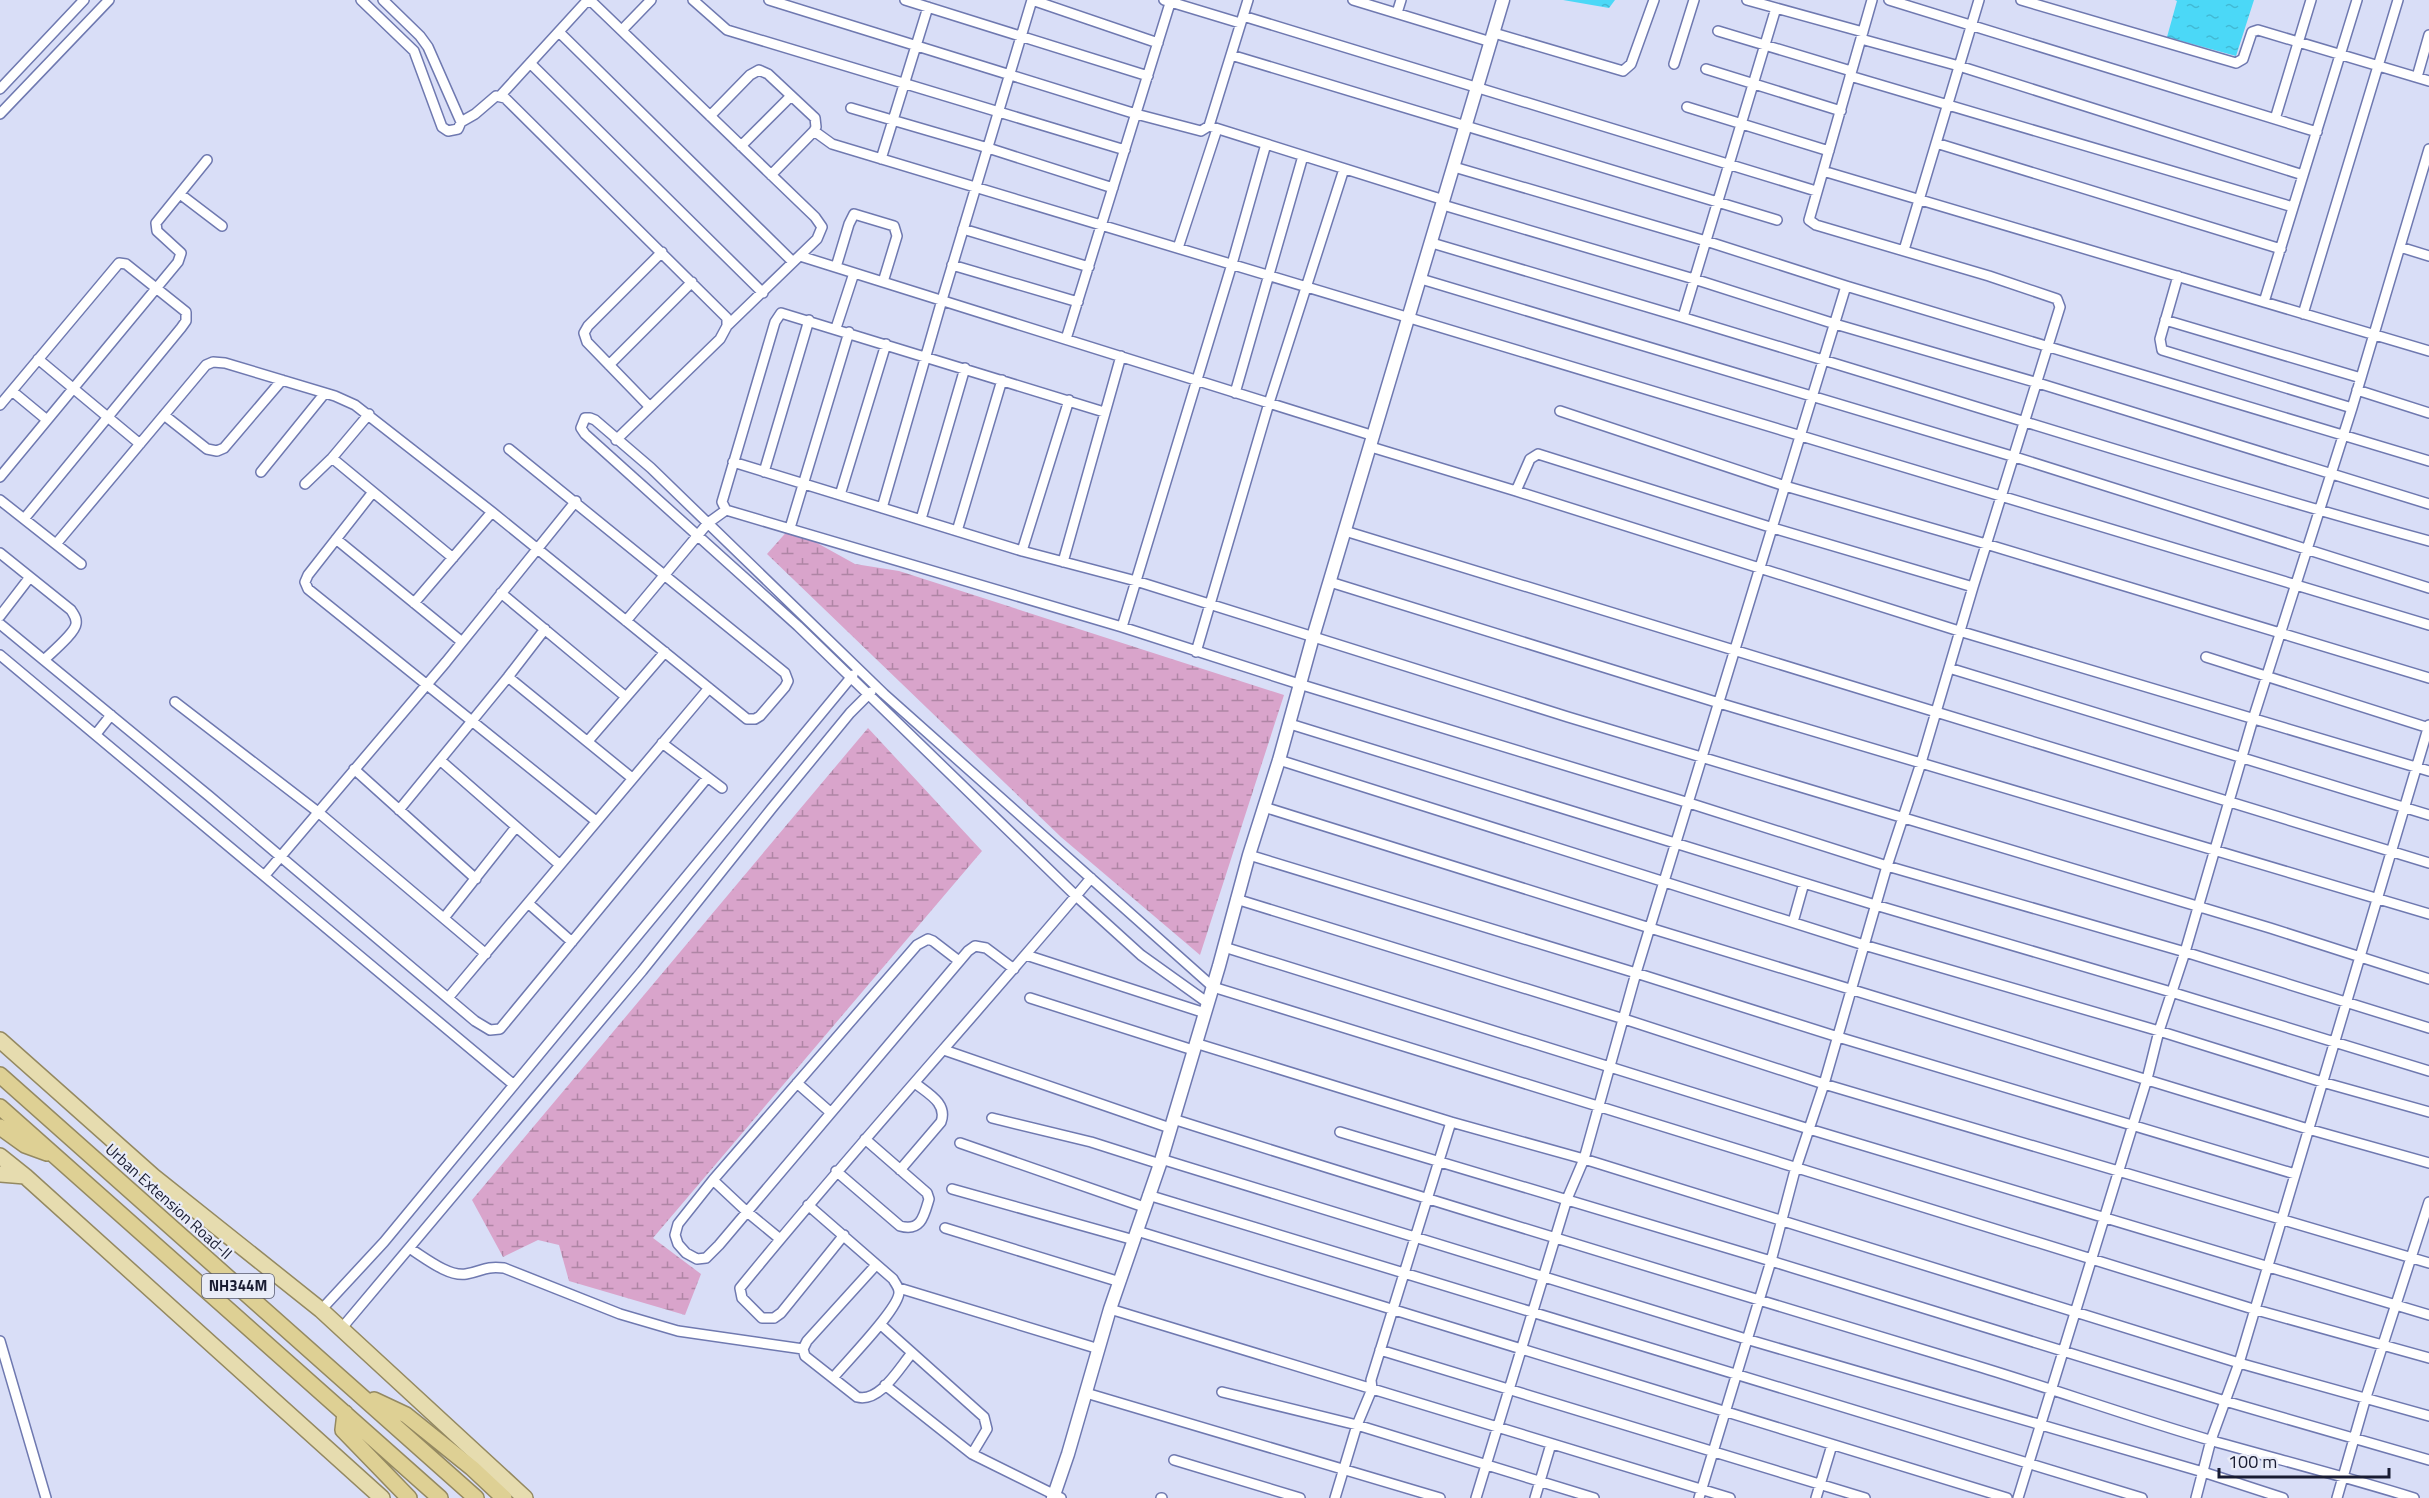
<svg xmlns="http://www.w3.org/2000/svg" width="2429" height="1498" viewBox="0 0 2429 1498" font-family="'Titillium Web',sans-serif">
  <style>
    .wetland { fill: url(#wetland-marsh) }
    .water { fill: url(#water-ripples) }
    .lines { fill: none; stroke-linecap: round; stroke-linejoin: round }
    .minor-casing { stroke: #6f79b0; stroke-width: 12 }
    .tertiary-casing { stroke: #6f79b0; stroke-width: 15 }
    .primary-casing { stroke: #948961; stroke-width: 18 }
    .trunk-casing { stroke: #948961; stroke-width: 18 }
    .minor { stroke: #fff; stroke-width: 9 }
    .tertiary { stroke: #fff; stroke-width: 12 }
    .primary { stroke: #e6dcaf; stroke-width: 15 }
    .trunk { stroke: #ded094; stroke-width: 15 }
    .labels { text-anchor: middle; stroke-width: 4.5; stroke-linejoin: round; paint-order: stroke }
    .shield { fill: #e9ecf8; stroke: #575a6d; stroke-width: 1.5 }
    .shield-label { font-size: 15px; font-weight: bold; fill: #191c32 }
    .street-label { font-size: 16px; fill: #191c32; stroke: #e9ecf8 }
  </style>
  <defs>
    <pattern id="wetland-marsh" width="20" height="14" patternUnits="userSpaceOnUse" patternTransform="scale(1.5)"><rect width="20" height="14" fill="#d9a4cb"/><path d="M1 5h8M5 5V1M11 12h8M15 12V8" fill="none" stroke="#af85a5"/></pattern>
    <pattern id="water-ripples" width="26" height="14" patternUnits="userSpaceOnUse" patternTransform="scale(1.5)"><rect width="26" height="14" fill="#4bd8f7"/><path d="M2 4q2-2 4 0t4 0M15 11q2-2 4 0t4 0" fill="none" stroke="#41b9d4"/></pattern>
  </defs>
  <rect width="100%" height="100%" fill="#d9def7"/>
  <path class="wetland" d="M790,528L855,564L899,571L1284,695L1200,955L1061,837L767,554Z
    M868,728L982,851L653,1238L701,1274L685,1315L569,1281L559,1245L538,1240L503,1257L472,1200Z"/>
  <path class="water" d="M1563,0H1615L1609,8Z
    M2175,0H2254L2236,56L2167,37L2177,1Z"/>
  <g class="lines">
    <g class="minor-casing">
      <path id="minor" d="M361,0L414,51L442,127L448,131L458,129L461,122L428,47L420,36L383,0
        M693,0L727,30L1125,150
        M769,0L1136,114L1201,131L1209,126L1248,0
        M905,0L1148,76
        M1032,0L1158,43
        M1164,0L1240,23
        M1353,0L1491,42
        M1747,0L1863,32
        M1889,0L2317,132
        M2021,0L2236,63L2243,59L2252,32L2258,30L2429,81
        M1397,13L1401,0
        M1243,16L1816,191
        M622,30L651,0
        M1718,31L1851,71
        M559,32L793,262
        M1494,33L1623,71L1631,64L1654,0
        M1861,39L1959,66L2303,175
        M1231,55L1777,220
        M530,63L763,293
        M1674,64L1694,0
        M1706,69L1841,111
        M1850,76L2293,207
        M2417,77L2429,35
        M0,89L84,0
        M500,96L585,3L591,1L815,217L822,227L817,239L727,326
        M1687,107L1829,151
        M851,108L988,148L1113,188
        M0,114L109,0
        M710,116L750,75L759,70L768,74L815,118L816,127L814,131L771,175
        M2275,119L2311,0
        M461,122L475,114L496,96L505,98L727,318V326L720,339L616,440
        M1209,126L1444,200
        M814,131L832,144L2429,625
        M1936,143L2281,249
        M741,146L791,96
        M881,159L928,7
        M1454,167L1706,241L1846,286L2429,461
        M1823,171L2429,351
        M180,194L222,226
        M1443,205L1694,279L1835,324L2038,383L2429,504
        M963,229L1089,267
        M1432,243C1562,281 1693,320 1823,360C2024,421 2225,485 2429,541
        M2400,247L2429,256
        M1178,248L1217,129
        M1904,250L1979,0
        M800,256L1374,436
        M952,265L1078,302
        M836,267L849,224L854,214L894,226L897,236L883,282
        M2178,276L2160,339L2162,350L2352,408
        M1421,279L2015,457L2429,588
        M2264,302L2357,0
        M2303,314L2398,0
        M1683,317L1776,8
        M2165,320L2361,378
        M836,328L854,273
        M1066,339L1171,0
        M38,359L140,444
        M609,365L692,282
        M2357,390L2429,413
        M12,391L47,420
        M1235,393L1303,156
        M0,405L119,263L126,264L186,312V321L181,328L24,519
        M650,407L587,342L584,333L588,326L662,252
        M1560,411L1785,486L1986,544L2429,678
        M1104,412L781,313L775,322L722,502L726,510L1122,627L1299,684L1689,803L1887,866L2185,952L2429,1028
        M164,415L207,449L217,451L224,448L282,380
        M1371,447L1516,491L1959,631L2429,771
        M332,458L453,558
        M733,462L1022,551L1136,581L1568,717L2270,928L2429,979
        M261,472L325,393
        M764,472L809,320
        M0,477L178,262L181,253L157,231L156,223L207,160
        M305,484L332,458L369,414
        M1516,491L1530,459L1538,454L1773,528L1973,587
        M373,492L308,575L305,582L308,589L596,821
        M840,495L886,344
        M0,500L81,564
        M882,508L942,300L1032,0
        M921,519L965,368
        M790,528L849,332
        M957,531L1002,380
        M1345,531L2429,863
        M336,539L462,642
        M56,544L206,365L213,362L225,363L335,396L355,405L492,512L747,719H755L760,716L785,687L788,681L785,673L509,449
        M1022,551L1069,400
        M0,553L71,610C74,615 77,618 76,624C75,633 52,652 44,660
        M1063,562L1121,356
        M1330,582L1719,703L2429,914
        M501,593L626,697
        M414,603L492,512
        M0,616L30,577
        M626,621L708,523L726,510
        M0,624L209,796L475,1021L490,1030L500,1029L707,778
        M1122,627L1232,264L1266,144
        M1196,652L1269,403L1344,169
        M0,655L514,1085
        M2206,657L2429,728
        M1949,668L2429,815
        M508,677L632,778
        M175,702L318,812L486,954
        M1290,724L1872,904L2171,992L2429,1071
        M96,734L111,715
        M588,741L665,652
        M662,743L722,788
        M440,760L560,865
        M1279,760L1864,945L2159,1031L2322,1082L2429,1112
        M354,769L476,879
        M1264,807L1650,928L2308,1129L2429,1163
        M399,810L508,677L545,629
        M1249,855L1636,973L1838,1037L2295,1174
        M265,875L446,662L576,501
        M1236,899L1624,1019L1824,1084L2429,1263
        M528,903L572,942
        M444,918L516,827
        M1793,922L1804,883
        M1224,947L1809,1129L2429,1315
        M1026,955L1205,1013
        M959,961L933,941L928,939L917,945L713,1180L678,1224L675,1235L678,1244L686,1253L697,1259L706,1258L719,1245L968,951L975,946L986,948L1014,969
        M448,998L709,688
        M1030,998L1193,1050
        M1208,1003L1141,955L1076,896L798,626L585,434L581,428L585,418H590L595,420L651,468L884,694L1213,987L2253,1309L2429,1358
        M1195,1043L1451,1122L1584,1159L2239,1363L2429,1416
        M944,1050L1170,1128
        M797,1083L830,1112
        M992,1118L1091,1142L1160,1164
        M1173,1119C1440,1204 1709,1285 1977,1366C2056,1390 2134,1418 2213,1441C2280,1460 2347,1477 2414,1498
        M1340,1132L1771,1261L2225,1401L2429,1460
        M960,1143L1144,1207
        M1161,1159L1746,1339L2203,1472L2283,1498
        M900,1170L941,1122C948,1103 927,1093 915,1083
        M836,1171L900,1226C921,1232 924,1216 929,1199L927,1193L865,1139
        M713,1180L746,1211L780,1239
        M952,1189L1134,1240
        M1148,1195L2142,1498
        M808,1205L893,1279C895,1283 899,1287 899,1292C900,1308 845,1363 833,1378
        M945,1228L1120,1282
        M1137,1231L2007,1498
        M844,1235L781,1313L774,1318H762L742,1298L740,1288C854,1148 975,1016 1091,878
        M409,1248C424,1257 448,1277 466,1274C483,1271 484,1266 504,1268L620,1314L678,1331L803,1349
        M876,1265L807,1341L803,1349L805,1356L857,1397C880,1403 899,1368 912,1353
        M899,1288L1099,1349
        M1110,1309L1730,1498
        M321,1310L384,1242L853,675
        M880,1324L984,1417L987,1429L972,1454L1061,1498
        M341,1329L642,971L772,808L850,713L871,692
        M0,1341L46,1498
        M1380,1350L1865,1498
        M885,1385L972,1454
        M1222,1392L1357,1425L1594,1498
        M1086,1393L1440,1498
        M1174,1460L1300,1498
        M1161,1498H1162
        M1335,1498L1357,1425L1372,1389L1371,1380L1451,1122
        M1476,1498L1567,1199L1584,1159L1636,973L1846,286
        M1535,1498L1551,1444
        M1699,1498L1771,1261L1794,1174L1824,1084L1887,866L1920,766L1973,587L2060,307L2057,299L1989,276L1816,225L1809,220L1872,0
        M1816,1498L1832,1445
        M2018,1498L2147,1079L2159,1031L2185,952L2253,719L2352,408L2429,149
        M2196,1498L2211,1440L2239,1363L2429,725
        M2337,1498L2366,1397L2429,1202"/>
    </g>
    <g class="tertiary-casing">
      <path id="tertiary" d="M1053,1498L1068,1454L1110,1309L1160,1164L1219,966L1249,855L1279,760L1313,637L1503,0"/>
    </g>
    <g class="primary-casing">
      <path id="primary" d="M0,1040L153,1176L321,1310L525,1498
        M0,1156L25,1176L382,1498
        M0,1174L25,1176"/>
    </g>
    <g class="trunk-casing">
      <path id="trunk" d="M0,1075L476,1498
        M0,1107L440,1498
        M0,1127L25,1145L47,1153
        M374,1400L406,1415L472,1468L504,1498
        M345,1413L343,1430L409,1498"/>
    </g>
    <use href="#minor" class="minor"/>
    <use href="#tertiary" class="tertiary"/>
    <use href="#primary" class="primary"/>
    <use href="#trunk" class="trunk"/>
  </g>
  <g class="labels">
    <rect class="shield" x="202" y="1274" width="72" height="24" rx="4.5"/>
    <g class="shield-label">
      <text x="238" y="1291">NH344M</text>
    </g>
    <g class="street-label">
      <text transform="translate(169 1201) rotate(42)" y="6">Urban Extension Road-II</text>
    </g>
  </g>
  <path d="M2219 1468v9h170v-9" fill="none" stroke="#191c32" stroke-width="3"/>
  <text x="2228" y="1468" font-size="18" fill="#191c32" stroke="#e9ecf8" stroke-width="4.5" paint-order="stroke">100 m</text>
</svg>
